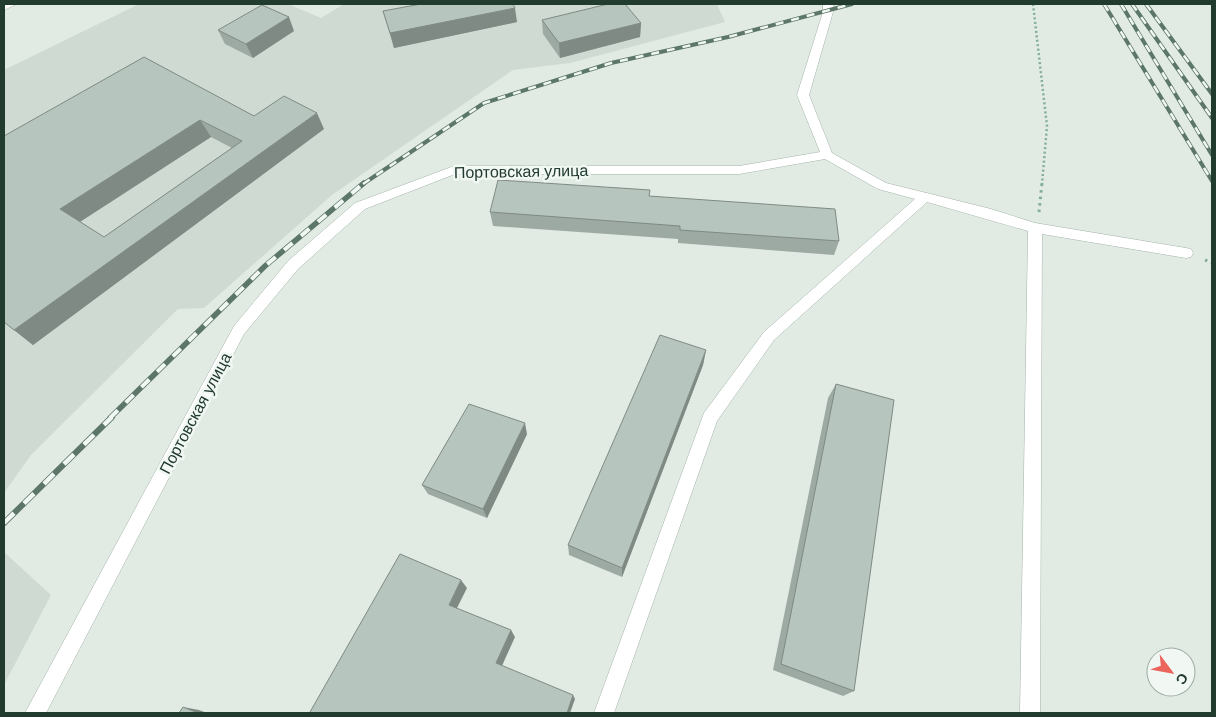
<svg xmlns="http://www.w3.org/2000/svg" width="1216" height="717" viewBox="0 0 1216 717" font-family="'DM Sans',sans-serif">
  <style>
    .built { fill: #cfdad3 }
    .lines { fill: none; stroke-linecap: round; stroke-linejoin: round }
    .minor-casing { stroke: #a4b3aa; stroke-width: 1 }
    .path-far1 { stroke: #82ad97; stroke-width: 2.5; stroke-dasharray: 2 2.5; stroke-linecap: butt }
    .path { stroke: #82ad97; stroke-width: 3; stroke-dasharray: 2.5 4; stroke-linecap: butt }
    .minor { fill: #fff; fill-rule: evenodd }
    .rail-far2-casing { stroke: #5c766a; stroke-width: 4 }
    .rail-far1-casing { stroke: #5c766a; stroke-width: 5.5 }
    .rail-casing { stroke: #5c766a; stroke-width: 6 }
    .rail-far2 { stroke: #f1f7f3; stroke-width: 2.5; stroke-dasharray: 8; stroke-linecap: butt }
    .rail-far1 { stroke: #f1f7f3; stroke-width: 4; stroke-dasharray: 11; stroke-linecap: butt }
    .rail { stroke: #f1f7f3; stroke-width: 4.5; stroke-dasharray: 14; stroke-linecap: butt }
    .wall { fill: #9da9a3; fill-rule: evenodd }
    .shaded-wall { fill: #7f8a84 }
    .building { fill: #b6c5bd; stroke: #7f8a84; fill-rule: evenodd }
    .labels { text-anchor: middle; stroke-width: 5; stroke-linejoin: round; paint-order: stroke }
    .street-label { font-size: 16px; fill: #223b2f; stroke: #f1f7f3 }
  </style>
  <rect width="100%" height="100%" fill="#e1ebe4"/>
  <path class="built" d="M139,4H288L321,18L344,4H717L725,22L570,63L513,70L332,195L204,308L178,309L31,455L4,493V70Z
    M4,552L51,595L4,685Z"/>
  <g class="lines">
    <g class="minor-casing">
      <path id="minor" d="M4,4H17L4,10Z
        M823,4H833V12L809,95L832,153L886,183L991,209L1035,223L1186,248L1191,249L1193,253L1191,257L1186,258L1042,234L1040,713H1020L1028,231L927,202L774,340L717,421L614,713H594L704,413L764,332L915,199L878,189L825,159L739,174H455L365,209L298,269L244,334L46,713H25L234,326L288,261L355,203L454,166H739L820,152L797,95L823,12Z"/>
    </g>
    <path class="path-far1" d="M1033,4L1047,126L1042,184"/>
    <path class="path" d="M1039,212L1042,183
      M1205,260L1212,263"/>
    <use href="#minor" class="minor"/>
    <g class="rail-far2-casing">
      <path id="rail-far2" d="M1104,4L1212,181
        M1121,4L1212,155
        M1132,4L1212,118
        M1146,4L1212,94
        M363,184L484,103L611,63L728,37L852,4"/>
    </g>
    <g class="rail-far1-casing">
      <path id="rail-far1" d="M110,418L265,266L364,183"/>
    </g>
    <g class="rail-casing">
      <path id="rail" d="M4,523L112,417"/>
    </g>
    <use href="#rail-far2" class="rail-far2"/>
    <use href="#rail-far1" class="rail-far1"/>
    <use href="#rail" class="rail"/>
  </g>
  <path class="wall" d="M383,11L517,22L394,48Z
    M542,20L641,23L640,37L560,58L543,34Z
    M218,30L294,31L253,58L225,44Z
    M254,116L324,129L33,345L4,322V136ZM211,137L232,148L104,237L80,222Z
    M649,196L839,241L834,255L678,243V239L493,226L490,212Z
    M706,350L703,365L622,577L569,555L568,545Z
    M836,384L854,691L843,696L773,670L828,398Z
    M527,434L487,518L428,494L422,485Z"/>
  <path class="shaded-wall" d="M515,8L517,22L394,48L390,33Z
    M289,17L294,31L253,58L246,44Z
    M641,23L640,37L560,58L559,43Z
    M317,113L324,129L33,345L14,330Z
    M200,120L211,137L75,225L60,209Z
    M706,350L703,365L622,577V568Z
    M525,423L527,434L487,518L483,509Z
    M461,580L467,588L455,612L449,605Z
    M511,630L515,637L501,668L496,663Z
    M573,695L575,699L570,713H567Z
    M183,707L199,710L207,713H198Z"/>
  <path class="building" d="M421,4H513L515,8L390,33L383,11Z
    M608,4H625L641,23L559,43L542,20Z
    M262,5L289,17L246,44L218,30Z
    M144,57L254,116L284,96L317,113L14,330L4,322V136ZM200,120L242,141L104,237L60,209Z
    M498,180L650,190L649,196L835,209L839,241L680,230V226L490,212Z
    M660,335L706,350L622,568L568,545Z
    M836,384L894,400L854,691L781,664Z
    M469,404L525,423L483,509L422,485Z
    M400,554L461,580L449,605L511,630L496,663L573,695L567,713H312L310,712Z
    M183,707L198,713H179Z"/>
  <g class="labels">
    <g class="street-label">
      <text transform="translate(521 171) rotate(-1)" y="6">Портовская улица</text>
      <text transform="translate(195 413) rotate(-62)" y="6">Портовская улица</text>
    </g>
  </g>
  <rect width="1216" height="717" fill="none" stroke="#223b2f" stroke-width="10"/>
  <g transform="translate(1171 672) rotate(122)"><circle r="24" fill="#f1f7f3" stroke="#9eaca5"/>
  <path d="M0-4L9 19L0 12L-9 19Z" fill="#ec655d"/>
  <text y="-8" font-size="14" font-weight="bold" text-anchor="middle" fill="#223b2f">С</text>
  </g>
</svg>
